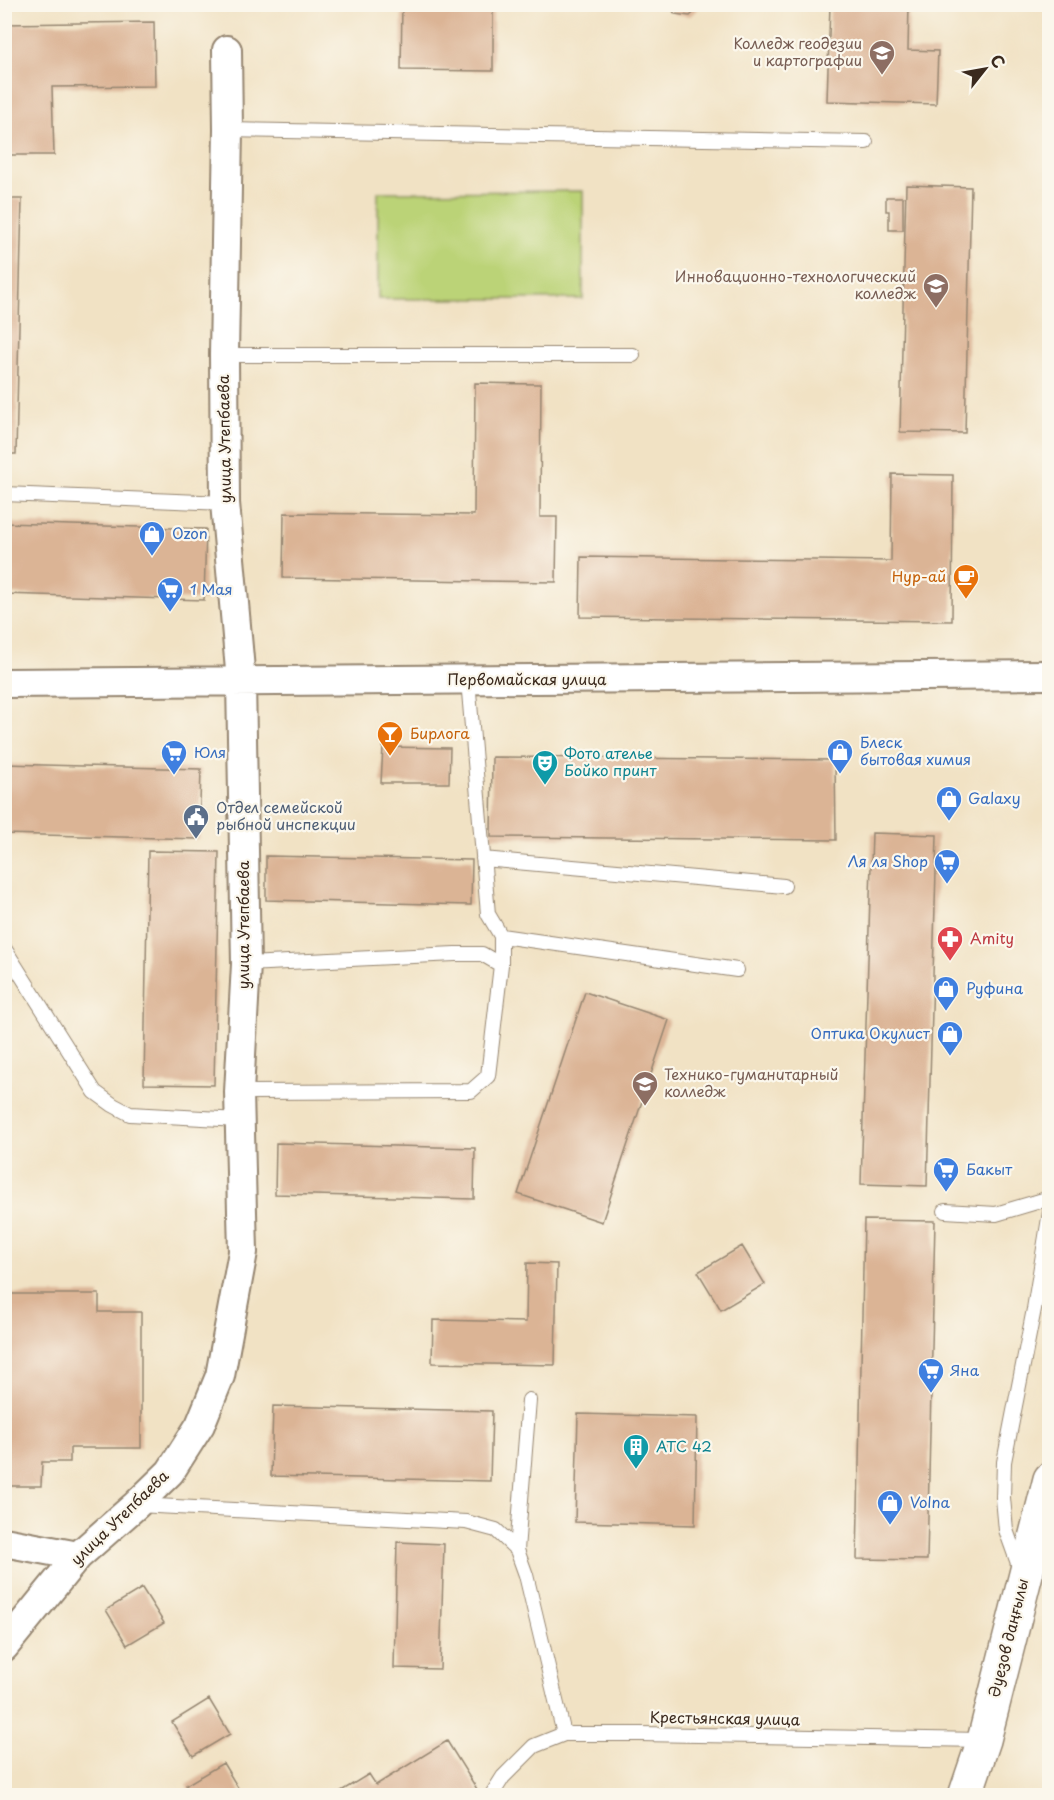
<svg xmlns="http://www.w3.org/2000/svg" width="1054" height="1800" viewBox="0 0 1054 1800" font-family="'Playpen Sans',sans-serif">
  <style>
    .green { fill: #bbd377; stroke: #7b7e4a; stroke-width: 1.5 }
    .building { fill: #dbb495 }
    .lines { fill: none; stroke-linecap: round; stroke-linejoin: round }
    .lane-casing { stroke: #968671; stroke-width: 16 }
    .street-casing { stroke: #968671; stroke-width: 32 }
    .secondary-casing { stroke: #968671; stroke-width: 36 }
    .lane { stroke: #fff; stroke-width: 14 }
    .street { stroke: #fff; stroke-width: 28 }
    .secondary { stroke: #fff; stroke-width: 33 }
    .labels { text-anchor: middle; stroke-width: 4.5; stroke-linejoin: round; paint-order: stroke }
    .education-label { font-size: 15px; fill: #785e54; stroke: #fbf7ec; text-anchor: end }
    .street-label { font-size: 15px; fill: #3b2a1e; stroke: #fbf7ec }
    .shop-label { font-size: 15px; fill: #366cbe; stroke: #fbf7ec; text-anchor: start }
    .food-label { font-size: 15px; fill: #c56008; stroke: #fbf7ec; text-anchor: end }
    .culture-label { font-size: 15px; fill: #0d838f; stroke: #fbf7ec; text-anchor: start }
    .service-label { font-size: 15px; fill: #4e5e75; stroke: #fbf7ec; text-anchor: start }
    .health-label { font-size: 15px; fill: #be3a42; stroke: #fbf7ec; text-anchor: start }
  </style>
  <rect width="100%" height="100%" fill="#fbf7ec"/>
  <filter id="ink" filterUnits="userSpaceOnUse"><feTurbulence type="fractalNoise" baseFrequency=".0167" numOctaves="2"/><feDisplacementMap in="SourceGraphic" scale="12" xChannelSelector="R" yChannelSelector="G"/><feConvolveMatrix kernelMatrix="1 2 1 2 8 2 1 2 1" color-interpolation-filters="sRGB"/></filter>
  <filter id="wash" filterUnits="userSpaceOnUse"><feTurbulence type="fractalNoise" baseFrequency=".008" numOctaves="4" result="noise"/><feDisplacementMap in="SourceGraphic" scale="24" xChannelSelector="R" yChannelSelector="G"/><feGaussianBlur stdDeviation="1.35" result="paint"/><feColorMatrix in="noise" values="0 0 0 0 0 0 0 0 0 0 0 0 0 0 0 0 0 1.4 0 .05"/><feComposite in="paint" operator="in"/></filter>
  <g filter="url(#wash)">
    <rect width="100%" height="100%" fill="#f1e2c4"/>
    <path class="green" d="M583,191V299H378V192Z"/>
    <g id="blocks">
      <path class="building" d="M402,4H493V71L401,70Z
        M668,4H703L690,16L675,14Z
        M830,4H909L908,50L938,51L936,104L827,101Z
        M154,22L155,86L52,87L54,155H4V24Z
        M906,185L971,187L965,433L900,432Z
        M886,197H903V230H889V211H886Z
        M4,199H22L16,454H4Z
        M475,383L541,384L540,517H557L556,582L283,578L284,513L474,515Z
        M892,474L953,475L952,621L580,617L581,557L891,561Z
        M4,523L206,529L204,600L4,594Z
        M383,747L450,748L449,783H381Z
        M492,757L835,760L836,840L491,837Z
        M4,764L201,769L199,839L4,834Z
        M872,833L937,835L927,1186L861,1184Z
        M148,851L219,852L214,1085L144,1084Z
        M266,856L472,860L471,905L266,900Z
        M585,992L669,1020L602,1222L518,1194Z
        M276,1143L475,1148L474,1199L275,1194Z
        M864,1220L935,1221L927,1560L857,1559Z
        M742,1246L765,1284L721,1310L698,1272Z
        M527,1263L557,1264L555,1365L432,1363L433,1320L526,1322Z
        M4,1294H99V1312H141V1448H70V1462H42L41,1486H4Z
        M273,1406L492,1411L490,1481L271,1476Z
        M578,1414L697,1417L695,1525L575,1522Z
        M397,1542L444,1544L440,1669L394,1668Z
        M142,1588L164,1623L127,1645L106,1610Z
        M209,1699L230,1734L193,1756L172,1722Z
        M447,1741L480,1794L476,1796H333L369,1774L376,1785Z
        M223,1763L243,1796H192L186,1785Z"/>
    </g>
  </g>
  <g filter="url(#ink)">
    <use href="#blocks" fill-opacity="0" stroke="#968671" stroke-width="1.5"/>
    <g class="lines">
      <g class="lane-casing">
        <path id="lane" d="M228,130L866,142
          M224,355H633
          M4,494L225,503
          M468,680L488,914L501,936L737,970
          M483,859L784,886
          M4,948L95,1092L113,1105L130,1114L239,1120
          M501,965V936
          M239,1092L471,1091L488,1076L501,965L482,954H455L246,964
          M945,1211L996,1214L1050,1198
          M137,1505L466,1522L496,1530L517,1550L526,1575L564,1734
          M517,1550L529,1400
          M1020,1569L1006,1530L1003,1498L1004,1462L1034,1309L1050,1212
          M491,1796L503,1777L534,1746L564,1734H640L983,1740"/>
      </g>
      <g class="street-casing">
        <path id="street" d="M4,683L1050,675
          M4,1542L78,1556
          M4,1647L78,1556L136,1505L170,1472L200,1425L220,1376L243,1252L239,1092L246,964L241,681L225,503L224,355L228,130L227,50"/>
      </g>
      <g class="secondary-casing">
        <path id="secondary" d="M965,1796L984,1740L1050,1479"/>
      </g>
      <use href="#lane" class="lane"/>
      <use href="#street" class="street"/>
      <use href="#secondary" class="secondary"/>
    </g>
  </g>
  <defs>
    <g id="university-pin" transform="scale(1.35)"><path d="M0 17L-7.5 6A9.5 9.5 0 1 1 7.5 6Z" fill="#8d6e63" stroke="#fbf7ec"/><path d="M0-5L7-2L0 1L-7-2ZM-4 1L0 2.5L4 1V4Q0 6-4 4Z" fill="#fff"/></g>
    <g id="shop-pin" transform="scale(1.35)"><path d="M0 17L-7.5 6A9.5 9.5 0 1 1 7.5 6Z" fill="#3f7fe0" stroke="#fbf7ec"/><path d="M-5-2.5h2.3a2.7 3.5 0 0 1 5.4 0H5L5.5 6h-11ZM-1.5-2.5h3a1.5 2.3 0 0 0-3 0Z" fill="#fff"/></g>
    <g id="cafe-pin" transform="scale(1.35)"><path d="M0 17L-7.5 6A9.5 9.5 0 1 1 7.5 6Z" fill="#e8710a" stroke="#fbf7ec"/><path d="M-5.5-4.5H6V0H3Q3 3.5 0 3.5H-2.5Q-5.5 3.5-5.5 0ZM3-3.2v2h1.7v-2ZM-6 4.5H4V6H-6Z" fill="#fff"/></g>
    <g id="supermarket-pin" transform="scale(1.35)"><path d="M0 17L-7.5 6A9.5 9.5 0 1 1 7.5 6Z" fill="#3f7fe0" stroke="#fbf7ec"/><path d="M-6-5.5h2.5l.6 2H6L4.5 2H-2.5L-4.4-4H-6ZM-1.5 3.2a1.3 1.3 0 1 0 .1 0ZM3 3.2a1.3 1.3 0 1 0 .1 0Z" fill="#fff"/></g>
    <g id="bar-pin" transform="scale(1.35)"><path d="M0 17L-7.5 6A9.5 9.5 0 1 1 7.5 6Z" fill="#e8710a" stroke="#fbf7ec"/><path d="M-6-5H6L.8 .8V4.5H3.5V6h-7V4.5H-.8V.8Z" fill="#fff"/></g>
    <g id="theatre-pin" transform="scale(1.35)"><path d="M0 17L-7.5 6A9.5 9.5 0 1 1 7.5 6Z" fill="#0f9aa8" stroke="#fbf7ec"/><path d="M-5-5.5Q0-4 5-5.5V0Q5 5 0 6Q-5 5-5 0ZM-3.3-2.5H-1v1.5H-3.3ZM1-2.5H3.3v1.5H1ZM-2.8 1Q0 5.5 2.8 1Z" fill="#fff"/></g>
    <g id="civic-pin" transform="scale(1.35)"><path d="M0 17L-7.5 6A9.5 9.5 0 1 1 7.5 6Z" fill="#5c6f8a" stroke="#fbf7ec"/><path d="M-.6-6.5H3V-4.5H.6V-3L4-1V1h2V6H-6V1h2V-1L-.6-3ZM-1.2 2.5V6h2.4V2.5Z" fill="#fff"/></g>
    <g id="pharmacy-pin" transform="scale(1.35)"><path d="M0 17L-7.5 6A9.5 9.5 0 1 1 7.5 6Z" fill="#e0444e" stroke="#fbf7ec"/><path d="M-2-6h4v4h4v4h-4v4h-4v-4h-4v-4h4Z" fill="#fff"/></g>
    <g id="building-pin" transform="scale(1.35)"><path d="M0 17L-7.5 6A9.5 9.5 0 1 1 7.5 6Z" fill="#0f9aa8" stroke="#fbf7ec"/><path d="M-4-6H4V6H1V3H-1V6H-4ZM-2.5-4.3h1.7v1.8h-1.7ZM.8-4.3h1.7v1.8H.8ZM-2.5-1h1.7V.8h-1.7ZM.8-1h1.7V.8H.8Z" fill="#fff"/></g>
  </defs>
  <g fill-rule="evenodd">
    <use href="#university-pin" x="882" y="53"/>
    <use href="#university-pin" x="936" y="286"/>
    <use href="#shop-pin" x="152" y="534"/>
    <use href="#cafe-pin" x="966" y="577"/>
    <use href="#supermarket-pin" x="170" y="590"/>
    <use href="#bar-pin" x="390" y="734"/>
    <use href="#shop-pin" x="840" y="752"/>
    <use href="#supermarket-pin" x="174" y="753"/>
    <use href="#theatre-pin" x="545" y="763"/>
    <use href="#shop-pin" x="949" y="799"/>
    <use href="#civic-pin" x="196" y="817"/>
    <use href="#supermarket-pin" x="947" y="862"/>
    <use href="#pharmacy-pin" x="950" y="939"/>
    <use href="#shop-pin" x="946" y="989"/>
    <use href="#shop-pin" x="950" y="1034"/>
    <use href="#university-pin" x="645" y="1084"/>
    <use href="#supermarket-pin" x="946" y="1170"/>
    <use href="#supermarket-pin" x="931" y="1371"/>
    <use href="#building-pin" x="636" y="1447"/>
    <use href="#shop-pin" x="890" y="1503"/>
  </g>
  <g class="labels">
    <g class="education-label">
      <text x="862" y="49">Колледж геодезии<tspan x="862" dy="17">и картографии</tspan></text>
      <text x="916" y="282">Инновационно-технологический<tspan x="916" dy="17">колледж</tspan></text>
      <text x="664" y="1080" text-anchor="start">Технико-гуманитарный<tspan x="664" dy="17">колледж</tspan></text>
    </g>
    <g class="street-label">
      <text transform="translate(225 439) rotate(-91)" y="5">улица Утепбаева</text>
      <text x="527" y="685">Первомайская улица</text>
      <text transform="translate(244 925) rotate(-90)" y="5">улица Утепбаева</text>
      <text transform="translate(120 1518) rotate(-44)" y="5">улица Утепбаева</text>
      <text transform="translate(1009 1638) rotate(-76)" y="5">Әуезов даңғылы</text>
      <text transform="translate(725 1719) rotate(1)" y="5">Крестьянская улица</text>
    </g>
    <g class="shop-label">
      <text x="172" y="539">Ozon</text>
      <text x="190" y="595">1 Мая</text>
      <text x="860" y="748">Блеск<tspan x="860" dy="17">бытовая химия</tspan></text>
      <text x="194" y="758">Юля</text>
      <text x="968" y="804">Galaxy</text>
      <text x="928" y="867" text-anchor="end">Ля ля Shop</text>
      <text x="966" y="994">Руфина</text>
      <text x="930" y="1039" text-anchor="end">Оптика Окулист</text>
      <text x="966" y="1175">Бакыт</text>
      <text x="950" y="1376">Яна</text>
      <text x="910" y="1508">Volna</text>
    </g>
    <g class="food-label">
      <text x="946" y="582">Нур-ай</text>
      <text x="410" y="739" text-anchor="start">Бирлога</text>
    </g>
    <g class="culture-label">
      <text x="564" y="759">Фото ателье<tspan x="564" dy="17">Бойко принт</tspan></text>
      <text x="656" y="1452">АТС 42</text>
    </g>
    <g class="service-label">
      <text x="216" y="813">Отдел семейской<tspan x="216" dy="17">рыбной инспекции</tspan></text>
    </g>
    <g class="health-label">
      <text x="970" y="944">Amity</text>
    </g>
  </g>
  <rect width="1054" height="1800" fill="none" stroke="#fbf7ec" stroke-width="24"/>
  <g transform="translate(985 69) rotate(59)" stroke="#fbf7ec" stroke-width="4.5" paint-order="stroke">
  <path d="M0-4.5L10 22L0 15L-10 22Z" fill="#3b2a1e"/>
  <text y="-9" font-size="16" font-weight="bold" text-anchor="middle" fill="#3b2a1e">С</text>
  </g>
</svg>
